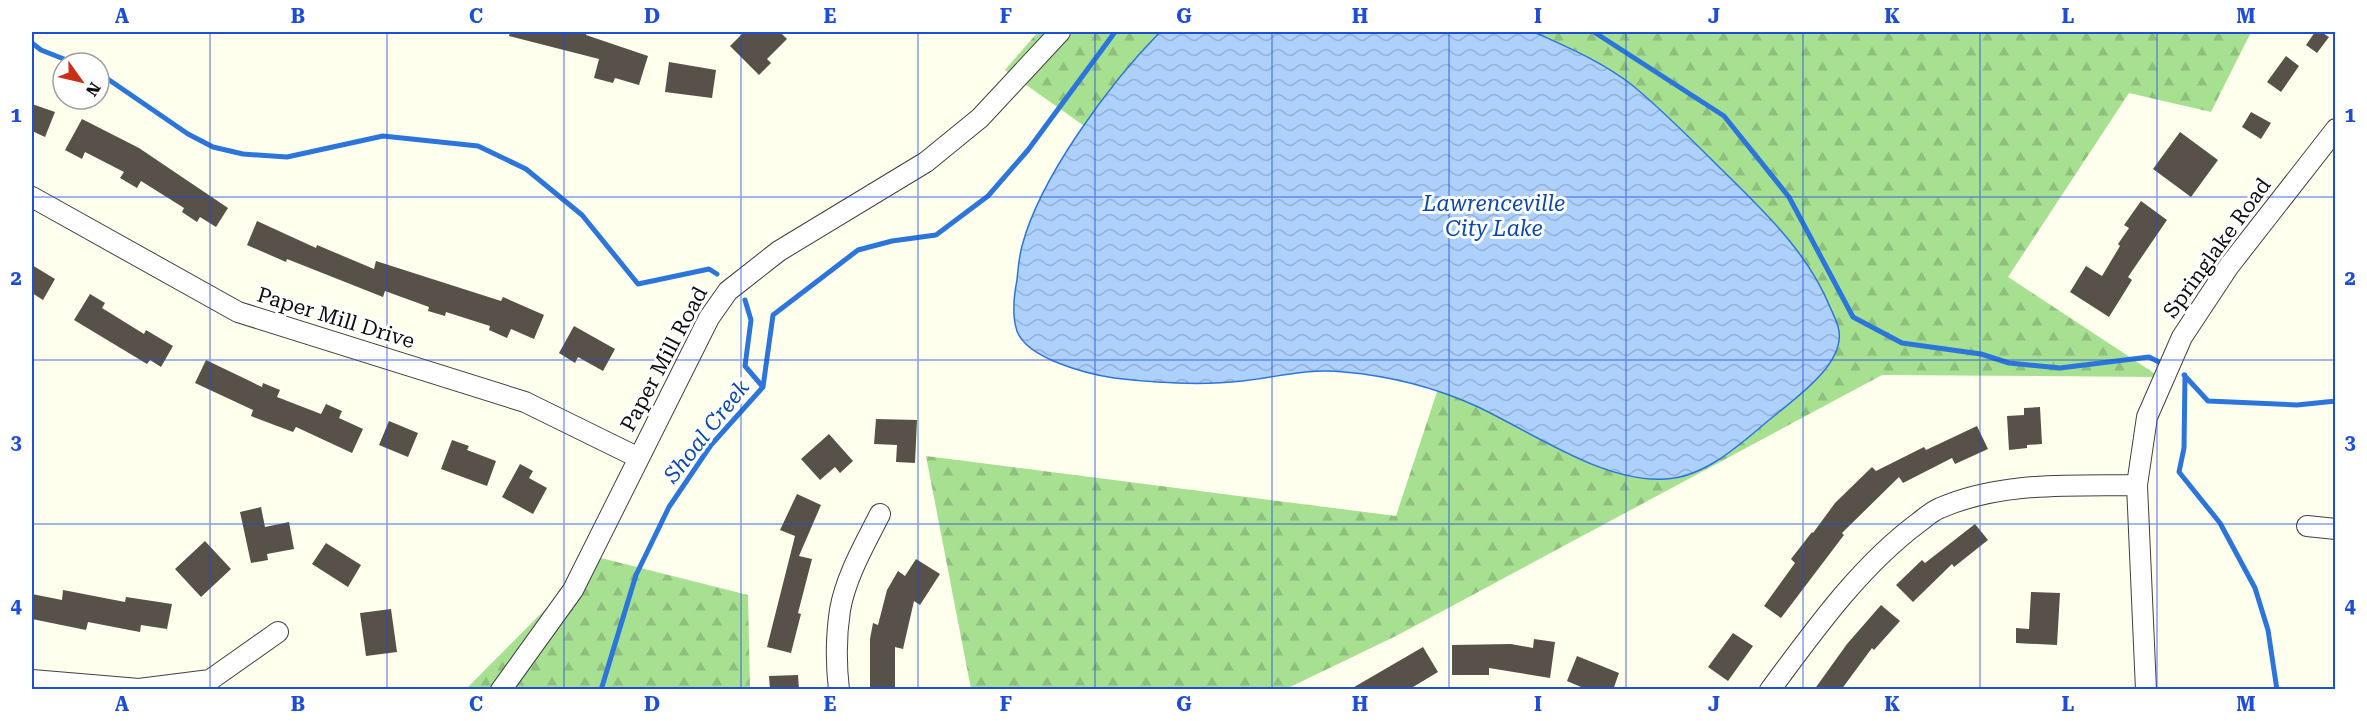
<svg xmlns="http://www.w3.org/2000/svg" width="2367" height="721" viewBox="0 0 2367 721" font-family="'Roboto Serif',serif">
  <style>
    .forest { fill: url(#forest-firs) }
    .water { fill: url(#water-waves); stroke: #2c76db; stroke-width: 1.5 }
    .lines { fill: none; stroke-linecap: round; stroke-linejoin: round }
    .stream { stroke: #2c76db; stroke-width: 5 }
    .building { fill: #575149 }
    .minor-casing { stroke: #404040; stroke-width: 22 }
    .minor { stroke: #fff; stroke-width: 20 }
    .grid { fill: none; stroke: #1d4ed8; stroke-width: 1.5; stroke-opacity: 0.55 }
    .labels { text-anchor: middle; stroke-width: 6; stroke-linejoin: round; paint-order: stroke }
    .street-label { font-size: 21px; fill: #0d0d0d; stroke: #fff }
    .water-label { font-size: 22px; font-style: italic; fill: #0a49ac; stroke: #fff }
    .neatline { fill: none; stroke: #1d4ed8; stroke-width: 2 }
    .grid-label { font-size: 20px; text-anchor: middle; font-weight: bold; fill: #1d4ed8 }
  </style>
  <defs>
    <pattern id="forest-firs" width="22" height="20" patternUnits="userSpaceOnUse" patternTransform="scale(1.5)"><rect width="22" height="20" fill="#a7e091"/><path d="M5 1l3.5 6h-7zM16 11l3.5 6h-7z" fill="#8fbf7c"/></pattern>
    <pattern id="water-waves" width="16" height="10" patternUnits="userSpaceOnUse" patternTransform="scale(1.5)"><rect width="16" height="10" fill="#add0fc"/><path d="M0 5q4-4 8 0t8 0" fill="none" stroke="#94b1d7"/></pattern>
  </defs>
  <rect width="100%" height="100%" fill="#ffe"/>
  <path class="forest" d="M1038,32H2251L2211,112L2129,93L2008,277L2160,377L1882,375L1398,635L1286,689H971L926,456L1396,516L1494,219L1087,128L1005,70Z
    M597,557L748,595L750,689L465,690Z"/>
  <path class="water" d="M1160,32H1534C1567,47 1603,62 1632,85C1660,108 1687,135 1713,161C1757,205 1806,248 1830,307C1833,314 1838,323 1839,331C1844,364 1797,397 1774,416C1743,441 1708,477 1665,479C1603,483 1532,432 1476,406C1434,387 1390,376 1344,372C1306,368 1279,377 1242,381C1200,386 1156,383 1114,378C1088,374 1027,359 1017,331C1012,316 1014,295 1017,280C1018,269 1019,257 1022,246C1040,177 1110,83 1160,32Z"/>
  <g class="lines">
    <path class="stream" d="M1594,32L1724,116L1789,197L1853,317L1902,343L1981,354L2009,363L2060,368L2149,357L2161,363
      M32,43L41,50L74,63
      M99,73L188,134L213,147L243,154L287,157L383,136L478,146L526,169L582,215L638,284L709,269L717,274
      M745,300L751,320L745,366L763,387
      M2184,375L2208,401L2297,405L2336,401
      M2185,375L2184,448L2179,472L2220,523L2255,588L2268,630L2277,690
      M601,690L636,575L669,507L711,445L763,387L773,315L858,250L892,241L936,235L988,196L1028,150L1115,32"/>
  </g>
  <path class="building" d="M510,32H587L586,35L648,56L639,85L615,78L613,83L594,78L599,59L509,36Z
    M744,32H780L787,39L767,59L771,63L759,75L730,46Z
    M2315,32H2321L2329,37L2317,53L2306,45Z
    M2286,56L2299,66L2281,92L2267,82Z
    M669,62L716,70L712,98L665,92Z
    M32,104L55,112L45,137L32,131Z
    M2251,112L2271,123L2261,139L2242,127Z
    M82,119L139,148L228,208L216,227L200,217L197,222L182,212L184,208L141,181L137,188L120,178L124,172L85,152L82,159L65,150Z
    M2180,132L2218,160L2191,197L2153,169Z
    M2141,201L2167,220L2128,277L2132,280L2109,317L2070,292L2086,266L2102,276L2120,246L2118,244L2129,228L2124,225Z
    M257,221L316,248L317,245L374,269L376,261L501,301L503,297L544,315L534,339L511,329L507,338L489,330L490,326L446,312L445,316L428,311L429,307L385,291L383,297L287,259L286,262L247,245Z
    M32,265L55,279L43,300L32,293Z
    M90,294L105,303L102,308L144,334L146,330L173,346L161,367L150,360L147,364L74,320Z
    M574,326L615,349L603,371L578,357L575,363L559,353Z
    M206,360L262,387L263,383L280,390L277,397L321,414L326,404L342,411L339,418L363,429L352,453L296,427L293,432L251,416L253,410L195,383Z
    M2040,407L2042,444L2027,445V448L2009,450L2007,416L2024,415V408Z
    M876,419L917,420L915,463L896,462L897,445L874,444Z
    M389,421L418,433L408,457L379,445Z
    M1977,426L1988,449L1955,464L1952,458L1903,483L1899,477L1842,533L1844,535L1781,618L1764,606L1795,563L1791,559L1812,532L1813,533L1835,503L1872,467L1876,471L1924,447L1926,450Z
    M829,434L853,461L840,473L835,467L820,480L801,459Z
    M452,440L469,446L467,450L496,461L487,486L441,469Z
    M520,464L533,471L529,478L547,488L533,514L502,497Z
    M797,494L821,505L799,556L812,559L798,613L801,614L791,653L767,647L795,536L780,530Z
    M261,507L265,527L289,522L294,549L267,554L268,560L251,563L240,512Z
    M1975,524L1988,540L1954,567L1952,564L1913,602L1896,585L1922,560L1925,563Z
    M205,541L231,569L201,597L175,569Z
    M326,543L361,565L348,587L312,564Z
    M916,559L940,574L920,605L914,601L903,649L895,647V690H870V639L873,623L878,625L887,590L898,571L905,576Z
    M63,590L125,602L126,597L172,604L167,629L141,625L140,632L88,622L86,630L32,619V594L62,600Z
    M2031,592L2060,593L2057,645L2016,643V628L2029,629Z
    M1881,605L1900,621L1874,650L1872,648L1841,690H1814L1847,644Z
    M391,609L397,652L366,656L360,613Z
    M1733,633L1753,646L1728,681L1708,667Z
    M1534,639L1555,642L1550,678L1489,668V675H1452V645L1511,644L1533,648Z
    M1423,647L1438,672L1408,690H1349Z
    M1577,656L1619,673L1613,690H1588L1567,681Z
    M798,675L799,690H770L769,676Z"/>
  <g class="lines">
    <g class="minor-casing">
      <path id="minor" d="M32,197L238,312L525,402L639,458
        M2307,526L2336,529
        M32,680L139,689L210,680L278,632
        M501,690L573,590L709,318L728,291L779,251L926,162L980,118L1060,32
        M839,690C836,664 836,636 840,610C846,576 865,544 880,514
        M1770,690C1813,632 1859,567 1918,523C1925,518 1932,511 1940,508C2002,481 2071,486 2137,485
        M2146,690L2137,485L2147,417L2182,337L2229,266L2336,129"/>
    </g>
    <use href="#minor" class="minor"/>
  </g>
  <path class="grid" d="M210,32V690M387,32V690M564,32V690M741,32V690M918,32V690M1095,32V690M1272,32V690M1449,32V690M1626,32V690M1803,32V690M1980,32V690M2157,32V690M32,197H2336M32,360H2336M32,524H2336"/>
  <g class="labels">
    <g class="street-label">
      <text transform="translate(2217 248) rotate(-54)" y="7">Springlake Road</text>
      <text transform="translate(336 318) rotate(17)" y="7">Paper Mill Drive</text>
      <text transform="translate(664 359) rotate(-62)" y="7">Paper Mill Road</text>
    </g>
    <g class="water-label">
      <text x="1494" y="211">Lawrenceville<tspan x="1494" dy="25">City Lake</tspan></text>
      <text transform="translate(706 431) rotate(-52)" y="8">Shoal Creek</text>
    </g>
  </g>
  <rect width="2367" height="721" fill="none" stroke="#ffffff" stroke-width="66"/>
  <g transform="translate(81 81) rotate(124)"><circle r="28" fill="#ffffff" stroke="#9e9e9e" stroke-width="1.5"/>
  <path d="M0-4.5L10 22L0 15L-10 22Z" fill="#cb2e17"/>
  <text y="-9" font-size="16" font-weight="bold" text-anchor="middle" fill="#0d0d0d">N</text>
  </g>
  <rect x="33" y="33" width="2301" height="655" class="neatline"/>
  <g class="grid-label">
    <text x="122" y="23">A</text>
    <text x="298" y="23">B</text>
    <text x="476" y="23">C</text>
    <text x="652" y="23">D</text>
    <text x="830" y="23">E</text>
    <text x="1006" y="23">F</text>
    <text x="1184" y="23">G</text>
    <text x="1360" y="23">H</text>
    <text x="1538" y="23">I</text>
    <text x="1714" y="23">J</text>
    <text x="1892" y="23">K</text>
    <text x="2068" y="23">L</text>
    <text x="2246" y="23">M</text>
    <text x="16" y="122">1</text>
    <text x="2350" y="122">1</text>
    <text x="16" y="285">2</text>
    <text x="2350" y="285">2</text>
    <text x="16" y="449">3</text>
    <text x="2350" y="449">3</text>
    <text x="16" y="613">4</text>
    <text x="2350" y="613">4</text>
    <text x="122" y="711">A</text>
    <text x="298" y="711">B</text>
    <text x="476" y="711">C</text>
    <text x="652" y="711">D</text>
    <text x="830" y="711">E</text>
    <text x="1006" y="711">F</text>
    <text x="1184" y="711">G</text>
    <text x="1360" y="711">H</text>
    <text x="1538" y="711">I</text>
    <text x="1714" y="711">J</text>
    <text x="1892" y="711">K</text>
    <text x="2068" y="711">L</text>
    <text x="2246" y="711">M</text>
  </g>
</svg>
